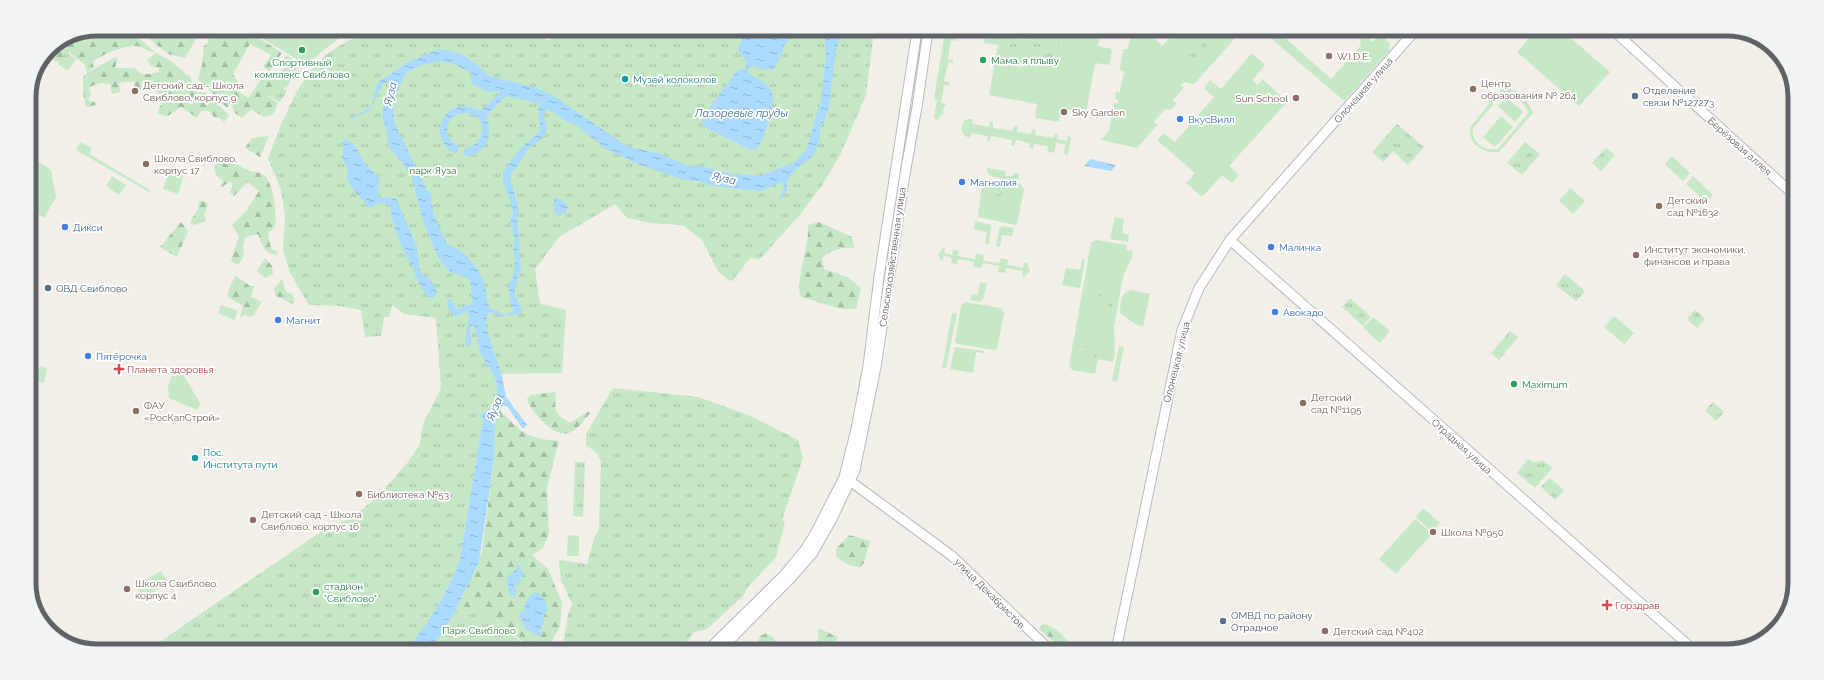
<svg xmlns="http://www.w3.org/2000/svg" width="1824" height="680" viewBox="0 0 1824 680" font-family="Raleway,sans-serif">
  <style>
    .grass { fill: #c5e8c5; fill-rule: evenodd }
    .forest { fill: url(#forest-firs) }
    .park { fill: url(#park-tufts) }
    .water { fill: url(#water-ripples) }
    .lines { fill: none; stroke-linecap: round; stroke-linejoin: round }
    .stream { stroke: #aadaff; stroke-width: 1.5 }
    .secondary-casing { stroke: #b6babf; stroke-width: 11 }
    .secondary { stroke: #fff; stroke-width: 9 }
    .leisure-dot { fill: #2e9e5b; stroke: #fff; stroke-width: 1.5 }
    .education-dot { fill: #8d6e63; stroke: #fff; stroke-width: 1.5 }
    .culture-dot { fill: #0f9aa8; stroke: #fff; stroke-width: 1.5 }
    .service-dot { fill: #5c6f8a; stroke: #fff; stroke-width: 1.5 }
    .shop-dot { fill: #3f7fe0; stroke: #fff; stroke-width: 1.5 }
    .health-dot { fill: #e0444e; stroke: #fff; stroke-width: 1.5 }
    .labels { text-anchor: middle; stroke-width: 3.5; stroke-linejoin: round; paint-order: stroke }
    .education-label { font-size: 10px; fill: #785e54; stroke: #fff; text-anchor: start }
    .leisure-label { font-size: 10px; fill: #27864d; stroke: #fff; text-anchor: start }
    .culture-label { font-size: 10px; fill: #0d838f; stroke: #fff; text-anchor: start }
    .street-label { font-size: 10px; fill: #5f6368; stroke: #fff }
    .service-label { font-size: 10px; fill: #4e5e75; stroke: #fff; text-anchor: start }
    .shop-label { font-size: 10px; fill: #366cbe; stroke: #fff; text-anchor: start }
    .park-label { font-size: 10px; fill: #348238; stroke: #fff }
    .health-label { font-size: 10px; fill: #be3a42; stroke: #fff; text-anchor: start }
    .water-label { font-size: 11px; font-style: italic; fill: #4174aa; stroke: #fff }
    .rim { fill: none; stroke: #5f6368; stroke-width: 5 }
  </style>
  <defs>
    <pattern id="forest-firs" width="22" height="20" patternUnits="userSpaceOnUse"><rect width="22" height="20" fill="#c5e8c5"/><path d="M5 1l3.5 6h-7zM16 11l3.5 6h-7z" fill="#a3c0a4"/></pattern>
    <pattern id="park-tufts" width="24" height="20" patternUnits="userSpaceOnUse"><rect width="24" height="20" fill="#c5e8c5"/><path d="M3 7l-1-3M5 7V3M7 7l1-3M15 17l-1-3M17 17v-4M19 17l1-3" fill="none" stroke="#a3c0a4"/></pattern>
    <pattern id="water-ripples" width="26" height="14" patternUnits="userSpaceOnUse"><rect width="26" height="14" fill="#aadaff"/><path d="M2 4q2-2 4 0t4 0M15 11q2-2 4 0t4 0" fill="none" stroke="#8eb4d2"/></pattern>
  </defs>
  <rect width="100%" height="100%" fill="#f1efe8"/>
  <path class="grass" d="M254,29L348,30L307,64H305L253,33Z
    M945,31H953L952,36L957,37V41L951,40L948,59L953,60V63H948L944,81L949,82V86L944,85L941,103L946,104L942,111L944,112L937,120L934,118L937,100L934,99Z
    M986,31H1101L1098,46L1112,49L1109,65L1095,63L1086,113L1061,108L1059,122L1035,118L1037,104L989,95L998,45L984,43ZM1011,37L1058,45L1056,60L1044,53L1019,49Z
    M1126,31H1146L1162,46L1176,31L1239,32V34L1194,84L1184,82L1180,86L1184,88L1172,101L1177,103L1171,110L1165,109L1153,123L1158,124L1137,148L1101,140L1109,131L1114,103L1118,104V100L1115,99L1116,91L1120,92L1124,71L1120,70L1123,49H1127L1132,35Z
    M1264,32H1279L1331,79L1361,45L1360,32H1369L1366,36L1373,42L1381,34L1390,44L1389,51L1344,101Z
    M1534,32H1564L1610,72L1579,106L1517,52Z
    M1252,53L1265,65L1252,80L1258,85L1263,79L1287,102L1229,166L1239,175L1232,183L1222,175L1202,197L1186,183L1195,173L1157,140L1164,133L1175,142L1214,97L1204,88L1210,80L1221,89Z
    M1503,87C1516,90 1529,101 1533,113L1499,152C1483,154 1468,144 1470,127ZM1504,92C1514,94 1526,103 1528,113L1498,149C1484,152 1471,142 1473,128Z
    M1506,97L1523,112L1515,122L1498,106Z
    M1501,116L1513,127L1495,147L1483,137Z
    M968,119H973L972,124L989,127L990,122H993V128L1013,131L1014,126L1018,127L1017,132L1031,134L1032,129L1036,130L1035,135L1054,138L1055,133L1058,134L1057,139L1067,141L1068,135L1071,138L1068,155L1064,154L1065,144L1056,143L1054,153L1047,151L1048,146L1034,144L1033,149L1029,148L1030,143L1016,140L1014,146L1011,145L1012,140L991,136L990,141H987V136L971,133L970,138C961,136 960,129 964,121Z
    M80,142L92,148L89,154L150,190L149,192L76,150Z
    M29,155L51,170L56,197L44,218L29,208Z
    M987,168L1006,171L1005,176L1013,177L1014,173L1019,174L1018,181L990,176L987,171Z
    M169,170L184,174L178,194L163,189Z
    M112,176L126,185L119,195L106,186Z
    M1693,176L1713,195L1706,202L1686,184Z
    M987,179L1021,184L1024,189L1017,224L1015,225L978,217L982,183L984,180Z
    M1570,188L1585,201L1573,214L1559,201Z
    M1115,217L1124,219L1122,233L1129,235L1128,242L1110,239Z
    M975,221L991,225L989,245L985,244L987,232L974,229Z
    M1003,226L1014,228L1012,236L1002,235L1000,247L996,246L999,229Z
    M1096,240L1127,245L1126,249L1128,251L1133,250L1132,257L1123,276L1114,327L1115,351L1113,362L1098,359L1095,374L1072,370L1069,366L1091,243Z
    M943,248H945L944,253L952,255L953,250L959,251L958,256L975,259L976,254L984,255L983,260L985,261L999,263L1001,258L1008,260L1007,265H1009L1023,268L1024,263H1027L1030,271L1025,276H1022L1023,271L1006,268L1005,273L998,272L999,266L983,263L981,268L973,267L974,262L958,259L956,264L951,263L952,258L944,256L942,261H941L938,254Z
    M1082,259H1085L1080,288L1062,285L1066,268L1080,270Z
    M980,282L987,283L983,299L979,302L970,300L972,294L978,295Z
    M1132,290L1150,294L1143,327L1137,325L1120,313C1121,304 1120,291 1132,290Z
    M965,302L1001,308L1004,313L997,349L994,350L958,344L955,342L961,306Z
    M221,305L238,311L234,320L218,313Z
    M952,313L957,314L946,368H942Z
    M1614,316L1634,333L1624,344L1604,327Z
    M1373,317L1390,331L1380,343L1363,328Z
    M1119,346L1124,347L1117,382L1112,381Z
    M955,347L984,351V353L976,352L973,373L950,369Z
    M42,366L47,369L44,383L31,380L29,374Z
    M181,371L200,403L197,410L169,398L168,386L172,375Z
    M1423,508L1440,523L1432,532L1416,517Z
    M1415,519L1432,534L1396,574L1379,559Z
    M568,535L579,536V556H567Z
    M161,571L167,581L166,584L146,597L143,596L137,588V585Z"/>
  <path class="forest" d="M94,29L92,38L130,31L155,52C146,52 144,47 137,46C120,46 106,53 92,62L94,67L87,73L85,65L69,52L64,60L58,62L45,57C54,38 76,33 94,29Z
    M145,29H179L196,39L185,58L168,54L143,34Z
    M211,29H249L247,38L250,39L257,37L282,53L270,71L263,67L271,55L250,44L233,74L238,83L236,90L248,98L263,77L268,80H274L284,68L283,60L287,55L299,63L287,87L277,90L267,96L278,103L273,115L264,117L251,109L242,118L235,113L231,103L227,108L198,79L202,65L204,46L208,42Z
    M337,30H352L325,48L322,46L331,34Z
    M156,53L171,61L191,78L193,90L202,89L229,115L224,122L220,118L214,117L209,111H201L197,118L181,107L168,116L158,114L159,108L162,104V97L156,91L153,80L142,81L141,91L134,92V81L119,83L120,92L112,94L110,84L100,83L89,87L91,94L88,101L96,102V105L86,107L83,93V77L86,74L113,58L118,57L115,68H134L141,74H149L159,72V68L151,66L147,60Z
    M269,136L260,157L245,148L252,138Z
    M226,157C233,161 240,167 248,170C254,173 260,171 265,176C274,185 277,216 275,227L268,233L271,249L277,251V255C264,254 262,244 258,234L245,237L243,246L244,256L238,265L231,261L239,236L232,225L246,211L259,191L247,182L234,196L230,192L233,183L229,182L222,187L220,186L223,181L216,175L214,166Z
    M199,201H204L208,204L204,215L206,221L195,225L191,224V220L198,209Z
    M181,222L188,231L177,257L160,247Z
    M819,222L852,237L854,248C841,247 833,249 822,258L824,269L847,277L861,288L856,309H841L801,297C794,283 810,245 808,225Z
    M265,258L272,266L273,274L265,278L257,271Z
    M236,276L250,286H254L251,297L262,302L253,316L249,317L245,315L240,318L243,306L227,296L231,284Z
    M282,279L286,292L291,293L295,300L293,304L276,296L274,289Z
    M554,392L556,394C554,411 555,414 570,423L587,412H591C585,419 579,428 571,432C555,440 531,412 527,399L530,395Z
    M500,410C520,432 528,439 559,441L547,487L549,534L543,548L532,555L548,569L562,603L560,626L548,648H530L488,612L454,613L479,562L482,551L494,458L495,424Z
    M849,535L870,541L864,563L860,567L851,566L836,557V549Z
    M1043,624C1054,624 1069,642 1077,650H1063L1039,629Z
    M820,629L838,637L831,649H814L819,635L817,630Z
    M766,633L773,637L779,649H756L760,636Z"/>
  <path class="park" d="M377,30H528L550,41L556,30L874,31L866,95L841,153L823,184L799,216L760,259L750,258L732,281L728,280L718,271L702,240L683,225L651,223L627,218L615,204L559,237L535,269L540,304L566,310L562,373L493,374L496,380L498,397L488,411L475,417L480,416L483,419L460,559C449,591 429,622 408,648L152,647L322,531L355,516L381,493L408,462L420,444L423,424L441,388L436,318L404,314L392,305L389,317H384L381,336L365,337L361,310L340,306L309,305L290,273L283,250L285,216L281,190L268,158C283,122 295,82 326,55C337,46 353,39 365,32L367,35Z
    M1011,37L1059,45L1056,60L1047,58L1044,53L1019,49L1016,51L1009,49Z
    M1198,41L1208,43L1205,46L1214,48L1205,59L1185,55Z
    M66,52L76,59L68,71L58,64Z
    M276,84L287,91L280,102L269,96Z
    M1397,124L1424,147L1408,165L1393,151L1383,162L1372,152Z
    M1525,142L1540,154L1522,175L1507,163Z
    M1606,148L1615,155L1601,171L1592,163Z
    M1672,156L1690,173L1683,181L1665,164Z
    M998,183L1015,187L1014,197H1006L1003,192L1000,196L994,198L996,184Z
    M1565,274L1585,291L1576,301L1556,285Z
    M1100,292L1114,294L1112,308L1098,299Z
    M1350,298L1371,317L1363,326L1342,307Z
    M1695,310L1705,319L1697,328L1687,319Z
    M1510,331L1518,337L1499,360L1491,353Z
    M1098,344L1096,359L1081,361L1083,347Z
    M613,388L698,397L751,416L798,440L803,458L782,520L785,522L776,557L748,587L743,596L707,629L694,632L685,644L686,649L562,648L568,615L572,604L561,580L559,560L587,564L595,537L599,528L601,461L595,451L586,446V434Z
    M1713,402L1724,412L1716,421L1705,410Z
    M1528,459L1533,462L1544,461L1552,468L1535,488L1517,473Z
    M575,462H585L583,517L573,516Z
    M1550,478L1564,490L1555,500L1541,487Z
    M488,612L527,648H430L442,633L454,613Z"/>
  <path class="water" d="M745,30L809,31L806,34C779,35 786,54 773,70L762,69L751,66L748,68V73C756,78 769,83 772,93C776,105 764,141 756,150L749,149L703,126L702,117L737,71L746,67L747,62L738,50Z
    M828,31H841L835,56L829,107L820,132V140L813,156L801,165L790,177L787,182V191L781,199L779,198L784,189L783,182L761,191L738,189L710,185L699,181L685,180L640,165L604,148L577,125L568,122L548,109L545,111C542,120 549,124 546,132C544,140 533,143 528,149C522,157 518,166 512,173L510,178L519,209L517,216L521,269L514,293L521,307L522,312L519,314L508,316V313L514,312L511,303L508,287L513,277L515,258L513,249L515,239L510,222C521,204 496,187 505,169C506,168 520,148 522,147C528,141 536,137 540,130L538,103L506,96L486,116C494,135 486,156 464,156L465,148C488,146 488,111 464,113C458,113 453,116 450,120C444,130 449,142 459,147L456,154C423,139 446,91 480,111L499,94L497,91L488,92L471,83L472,74L457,65L440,61L419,66L406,73L393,100L394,122L428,192L430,193L432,197L431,202L433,207V213L447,244C464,250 481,268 485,286C486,293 487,301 489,308L505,315L504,317L489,312L485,324L502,376L506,397L527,425L523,429L507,406H502L495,424L494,458L479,562L454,613L442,633L430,648H408C429,622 449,591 460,559L483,419L480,416L475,417L488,411L498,397L496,380L480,352L474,325L471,326V345L469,347L466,345L465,341L469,316L468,313L464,312L458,316C449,315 447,308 448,300L450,299L455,308L459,309L466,305L473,304L470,281L467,278L451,272L444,266L438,257L424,224L412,178L401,161L391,150L387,142L388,135L382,116L383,109L390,85L385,82L383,84L371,108L378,82L407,63L438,49L451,51L463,55L478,65L489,76L537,88L554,96L625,145L632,148L658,153L686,165L701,166L732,174L760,176L795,162L806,150L821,100L826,57L825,43Z
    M343,139L353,143L365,164L379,177L378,197L396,198L417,247L420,272C428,279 435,281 437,293L433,298H429C424,292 419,285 416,277C415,274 415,271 413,268C401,249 393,226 389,204L380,203L370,208L355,192L347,180L348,169L341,156L343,155Z
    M1090,159L1116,165L1111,171L1084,166Z
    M554,198L563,200L568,207L566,212L559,216L554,212Z
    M516,563L522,567L519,570L522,571L524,576L519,578L521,581L518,586L515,584L513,586L517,591L515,595L516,598L513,595H510C509,594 507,580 507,578L517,568Z
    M535,592C545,596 547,602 547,612L543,617L544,621L539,632L544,633L539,636L526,629L519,616L520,613L524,611C525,604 528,595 535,592Z"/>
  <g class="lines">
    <path class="stream" d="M351,118L367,111L371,106"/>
    <g class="secondary-casing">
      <path id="secondary" d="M1615,32L1794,195
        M1230,240L1695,651
        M846,478L952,556L1049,649
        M709,649L784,575L805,550L815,534L844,477L856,429L868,366L879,277L917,31
        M721,649L789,580L812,554L832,519L855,470L876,367L905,174L917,107L928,31
        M1116,650L1182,330L1199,288L1230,240L1414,32"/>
    </g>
    <use href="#secondary" class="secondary"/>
  </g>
  <g class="leisure-dot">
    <circle cx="302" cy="50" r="4"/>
    <circle cx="983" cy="60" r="4"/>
    <circle cx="1514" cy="384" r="4"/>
    <circle cx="316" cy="592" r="4"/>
  </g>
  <g class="education-dot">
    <circle cx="1329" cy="56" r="4"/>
    <circle cx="1473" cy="89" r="4"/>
    <circle cx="135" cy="91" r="4"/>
    <circle cx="1296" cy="98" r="4"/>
    <circle cx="1064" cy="112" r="4"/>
    <circle cx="146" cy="164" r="4"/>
    <circle cx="1659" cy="206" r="4"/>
    <circle cx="1636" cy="255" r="4"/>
    <circle cx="1303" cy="403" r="4"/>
    <circle cx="136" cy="411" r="4"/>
    <circle cx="359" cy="494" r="4"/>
    <circle cx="253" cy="520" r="4"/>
    <circle cx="1433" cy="532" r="4"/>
    <circle cx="127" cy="589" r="4"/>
    <circle cx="1325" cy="631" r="4"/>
  </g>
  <g class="culture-dot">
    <circle cx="625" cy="79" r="4"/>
    <circle cx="195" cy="458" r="4"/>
  </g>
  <g class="service-dot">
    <circle cx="1635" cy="96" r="4"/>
    <circle cx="48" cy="288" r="4"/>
    <circle cx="1223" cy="621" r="4"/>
  </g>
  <g class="shop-dot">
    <circle cx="1180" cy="119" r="4"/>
    <circle cx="962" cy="182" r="4"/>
    <circle cx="65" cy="227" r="4"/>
    <circle cx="1271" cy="247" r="4"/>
    <circle cx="1275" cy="312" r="4"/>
    <circle cx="278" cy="320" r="4"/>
    <circle cx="88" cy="356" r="4"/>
  </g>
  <g class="health-dot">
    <path d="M117 363h4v4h4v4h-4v4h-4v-4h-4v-4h4z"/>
    <path d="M1605 599h4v4h4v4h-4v4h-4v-4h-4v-4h4z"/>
  </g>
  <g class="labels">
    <g class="education-label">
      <text x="1337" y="60">W.I.D.E.</text>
      <text x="1481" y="87">Центр<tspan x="1481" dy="12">образования № 264</tspan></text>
      <text x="143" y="89">Детский сад - Школа<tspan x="143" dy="12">Свиблово, корпус 9</tspan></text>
      <text x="1288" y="102" text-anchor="end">Sun School</text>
      <text x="1072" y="116">Sky Garden</text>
      <text x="154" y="162">Школа Свиблово,<tspan x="154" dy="12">корпус 17</tspan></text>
      <text x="1667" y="204">Детский<tspan x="1667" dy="12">сад №1632</tspan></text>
      <text x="1644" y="253">Институт экономики,<tspan x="1644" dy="12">финансов и права</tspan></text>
      <text x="1311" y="401">Детский<tspan x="1311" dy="12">сад №1195</tspan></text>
      <text x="144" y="409">ФАУ<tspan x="144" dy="12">«РосКапСтрой»</tspan></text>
      <text x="367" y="498">Библиотека №53</text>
      <text x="261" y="518">Детский сад - Школа<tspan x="261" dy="12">Свиблово, корпус 16</tspan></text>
      <text x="1441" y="536">Школа №950</text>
      <text x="135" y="587">Школа Свиблово,<tspan x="135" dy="12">корпус 4</tspan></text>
      <text x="1333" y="635">Детский сад №402</text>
    </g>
    <g class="leisure-label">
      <text x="991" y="64">Мама, я плыву</text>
      <text x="302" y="66" text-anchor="middle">Спортивный<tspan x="302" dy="12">комплекс Свиблово</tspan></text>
      <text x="1522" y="388">Maximum</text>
      <text x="324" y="590">стадион<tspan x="324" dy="12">"Свиблово"</tspan></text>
    </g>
    <g class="culture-label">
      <text x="633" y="83">Музей колоколов</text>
      <text x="203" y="456">Пос.<tspan x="203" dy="12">Института пути</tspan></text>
    </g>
    <g class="street-label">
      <text transform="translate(1363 90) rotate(-49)" y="4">Олонецкая улица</text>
      <text transform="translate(1740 146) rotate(42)" y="4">Берёзовая аллея</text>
      <text transform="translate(892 257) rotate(-82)" y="4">Сельскохозяйственная улица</text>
      <text transform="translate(1176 362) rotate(-76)" y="4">Олонецкая улица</text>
      <text transform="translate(1462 446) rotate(42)" y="4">Отрадная улица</text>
      <text transform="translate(990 593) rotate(45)" y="4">улица Декабристов</text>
    </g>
    <g class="service-label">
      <text x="1643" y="94">Отделение<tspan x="1643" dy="12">связи №127273</tspan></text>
      <text x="56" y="292">ОВД Свиблово</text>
      <text x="1231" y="619">ОМВД по району<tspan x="1231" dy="12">Отрадное</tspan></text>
    </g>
    <g class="shop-label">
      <text x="1188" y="123">ВкусВилл</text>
      <text x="970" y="186">Магнолия</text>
      <text x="73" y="231">Дикси</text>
      <text x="1279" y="251">Малинка</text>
      <text x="1283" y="316">Авокадо</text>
      <text x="286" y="324">Магнит</text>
      <text x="96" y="360">Пятёрочка</text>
    </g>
    <g class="park-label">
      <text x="433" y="174">парк Яуза</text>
      <text x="479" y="634">Парк Свиблово</text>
    </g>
    <g class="health-label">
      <text x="127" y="373">Планета здоровья</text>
      <text x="1615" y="609">Горздрав</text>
    </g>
    <g class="water-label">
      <text transform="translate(390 94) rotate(-76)" y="4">Яуза</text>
      <text x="741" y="117">Лазоревые пруды</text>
      <text transform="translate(724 178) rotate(14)" y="4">Яуза</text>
      <text transform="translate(494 409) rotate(-68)" y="4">Яуза</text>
    </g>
  </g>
  <path d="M0 0H1824V680H0ZM97 36H1727A61 61 0 0 1 1788 97V583A61 61 0 0 1 1727 644H97A61 61 0 0 1 36 583V97A61 61 0 0 1 97 36Z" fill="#f2f3f3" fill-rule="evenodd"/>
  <path class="rim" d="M97 36H1727A61 61 0 0 1 1788 97V583A61 61 0 0 1 1727 644H97A61 61 0 0 1 36 583V97A61 61 0 0 1 97 36Z"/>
</svg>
